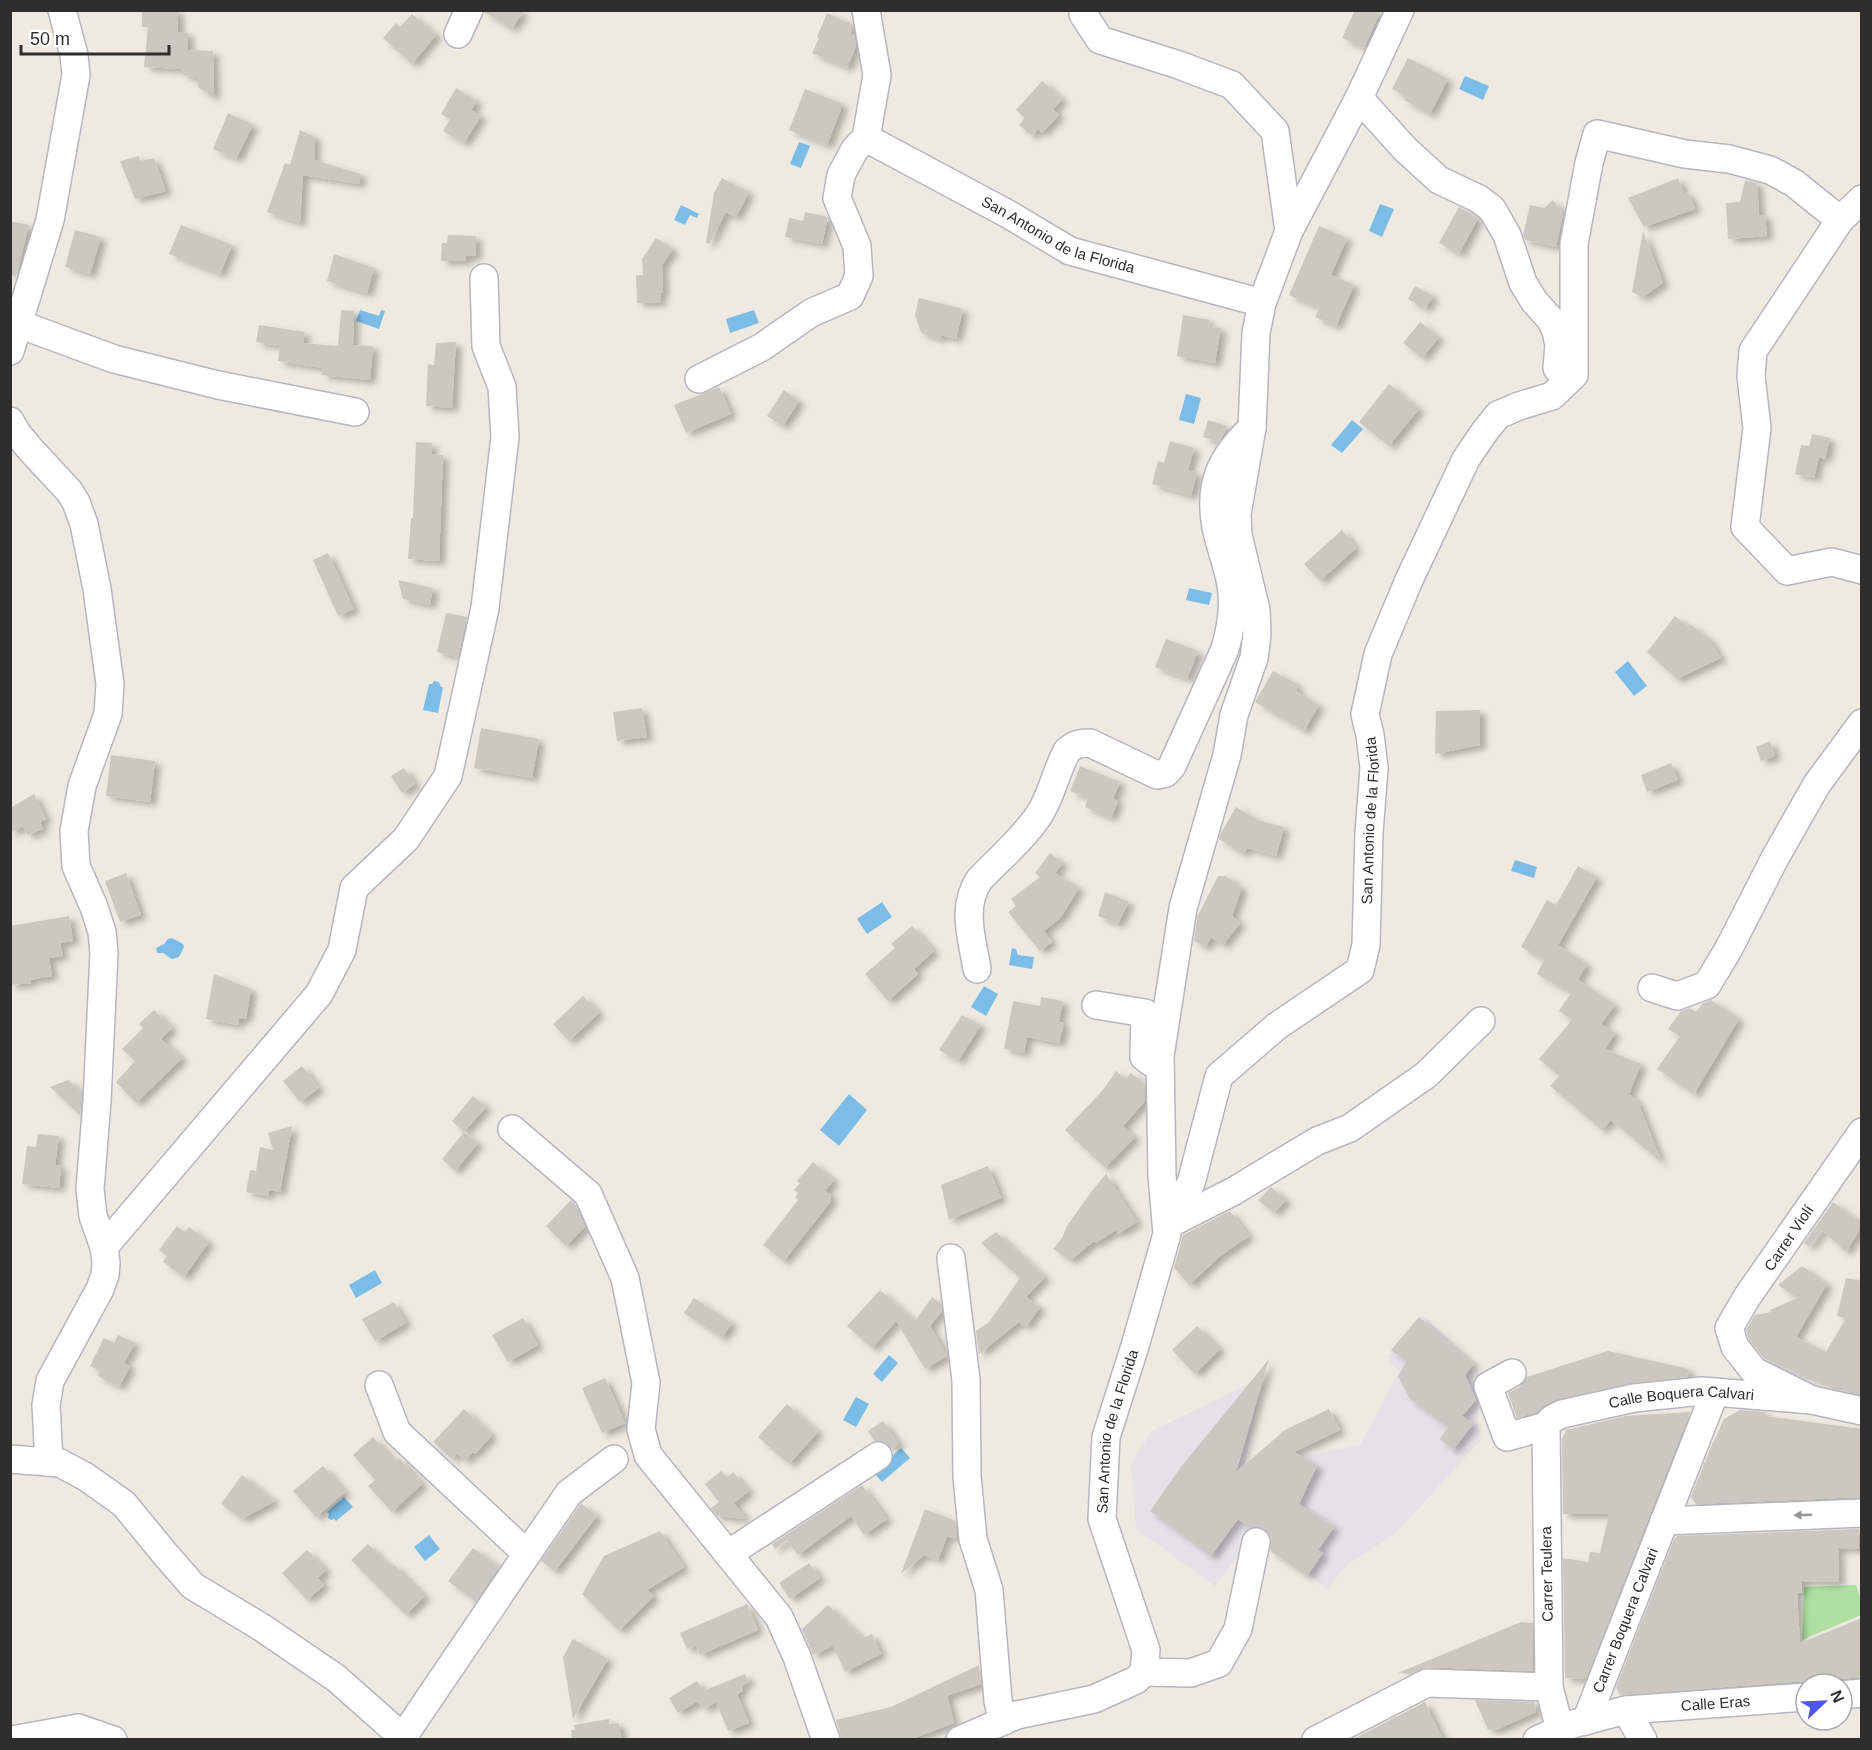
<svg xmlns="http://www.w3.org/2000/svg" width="1872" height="1750" viewBox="0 0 1872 1750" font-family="Arial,sans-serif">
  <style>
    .industrial { fill: #e4e1e7 }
    .green { fill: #afe0a2 }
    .water { fill: #7cbde8 }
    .building { fill: #cac8c0; filter: url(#shadow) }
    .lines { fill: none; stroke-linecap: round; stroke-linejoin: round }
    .minor-casing { stroke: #b5b6c0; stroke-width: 30 }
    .minor { stroke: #fff; stroke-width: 27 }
    .oneway { fill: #969696 }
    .labels { text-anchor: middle; stroke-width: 6; stroke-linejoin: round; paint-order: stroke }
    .street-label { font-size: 15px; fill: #2e2e2e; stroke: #fff }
  </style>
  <defs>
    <filter id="shadow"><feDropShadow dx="6" dy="4" stdDeviation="3" flood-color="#0004"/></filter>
  </defs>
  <rect width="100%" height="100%" fill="#eeeae2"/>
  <path class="industrial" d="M1422,1315L1471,1361L1481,1440L1395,1534L1347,1565L1327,1589L1253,1536L1215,1586L1136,1529L1131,1464L1152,1431L1263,1377L1245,1463L1286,1487L1304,1456L1360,1445L1399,1372L1387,1357Z"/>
  <path class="green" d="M1856,1585L1861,1600V1615L1802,1640L1804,1587Z"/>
  <path class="water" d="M1465,76L1489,86L1483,100L1459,89Z
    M799,142L810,146L801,168L790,164Z
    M1380,204L1394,209L1382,237L1369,231Z
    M681,205L699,214L697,218L690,215L685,225L674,220Z
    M360,310L379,316L381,310L385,311L379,329L356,321Z
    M754,310L759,323L730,333L726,319Z
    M1186,394L1201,398L1194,424L1179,420Z
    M1352,420L1363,429L1342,453L1331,445Z
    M1189,588L1212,593L1209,605L1186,600Z
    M1628,661L1647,686L1634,696L1615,672Z
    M434,681L439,682L441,687H443L438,713L423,710L429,684H432Z
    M1515,860L1537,867L1534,878L1511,871Z
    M882,902L892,917L867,934L857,919Z
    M172,938L183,944L184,947L179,957L172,959L163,953H157L156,948L164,944L168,939Z
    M1012,948L1016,949L1018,955L1034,957L1032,969L1009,965Z
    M984,986L998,994L986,1016L971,1007Z
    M849,1094L867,1110L839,1146L820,1130Z
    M375,1270L382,1283L356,1298L349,1285Z
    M889,1355L898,1363L882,1382L873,1374Z
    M856,1397L869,1404L856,1427L843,1420Z
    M901,1448L910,1458L882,1482L874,1473Z
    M344,1497L353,1507L336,1521L334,1519L331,1520L328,1518L329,1514L327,1512Z
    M429,1535L440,1549L425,1561L414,1547Z"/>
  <path class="building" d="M142,10H178V32L188,33V50L213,51L214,98L198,87L197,78L183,75L181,69L144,67L148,27H142Z
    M484,10H524L512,29L484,12Z
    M1355,10H1381L1364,48L1342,38Z
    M827,13L852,24V34L854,35L856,46L847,68L812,53L819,38L817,37Z
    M412,14L436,35L412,64L383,38L396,23L400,27Z
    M1408,58L1448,79L1430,114L1404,100L1406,96L1392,89Z
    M1042,81L1062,99L1053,110L1059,115L1042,133L1038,129L1032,136L1019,125L1025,118L1016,110Z
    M456,88L477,101L471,110L481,116L464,143L443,131L450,119L441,114Z
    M805,89L841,103V109L827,145L789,130Z
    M228,113L253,125L236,159L213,149Z
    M300,130L315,137L314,160L361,174L359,184L303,175L300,223L267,212L285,163L290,165Z
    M139,156L140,161L154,158L166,191L135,199L120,161Z
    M722,178L749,192L736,217L726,212L709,244L706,243L714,193Z
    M1678,178L1684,194L1688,192L1695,209L1644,227L1628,198Z
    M1745,180L1757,183L1759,215H1765L1767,236L1728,239L1726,203L1740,202Z
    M1553,200L1563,214L1556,247L1525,240L1523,235L1530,205L1544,208Z
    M1459,207L1478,218L1459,254L1439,243Z
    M805,212L828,217L822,244L785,237L789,218L803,221Z
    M10,221L29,225L16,276L10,275Z
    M181,225L232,245L220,274L169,254Z
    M1319,226L1347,238L1331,275L1354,285L1336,326L1315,317L1319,308L1289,295Z
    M75,230L101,237L90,274L65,267Z
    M1643,231L1663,283L1643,297L1632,292Z
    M448,235L476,236V256H466V261H441L442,243H447Z
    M656,238L673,249L662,265L663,293H660L661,302L637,303L636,275H643L642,259Z
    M334,254L374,268L367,293L327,281Z
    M1415,286L1433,296L1425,309L1408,299Z
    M919,298L963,309L956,339L941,335L940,339L921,333L915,314Z
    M341,310L354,311L353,345L373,346L370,380L322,375L323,368L278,361L280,346L256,342L259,325L305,332L303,343L338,346Z
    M1183,315L1210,320L1209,326L1221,328L1215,363L1177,356Z
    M1420,322L1439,337L1422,358L1403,343Z
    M456,342L452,408L426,406L428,364L434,365L436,343Z
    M1389,384L1419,409L1389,446L1359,422Z
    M719,387L731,414L686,433L674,405Z
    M784,390L799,401L783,426L767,416Z
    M1208,420L1227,426L1224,434L1219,442L1203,437Z
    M1812,434L1830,438L1825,459L1819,457L1814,478L1795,474L1801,445L1809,446Z
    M1170,441L1194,448L1188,470L1197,473L1191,496L1152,484L1158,461L1164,463Z
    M416,442L432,443L431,454L443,455L439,561L408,559L411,518H413Z
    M1342,530L1356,548L1320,581L1304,564Z
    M328,553L354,609L338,616L313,560Z
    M398,580L433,588L430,605L403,599Z
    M446,613L467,617L458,657L437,652Z
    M1675,616L1688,626L1690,624L1709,639L1721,658L1677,679L1647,652Z
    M1166,639L1198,651L1187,679L1155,667Z
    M1273,671L1297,684L1296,691L1319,705L1304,731L1255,702Z
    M642,708L647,737L617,741L613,712Z
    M1480,710V745L1435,754L1436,711Z
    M481,728L539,739L532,778L474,768Z
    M1770,741L1775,756L1761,761L1756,747Z
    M111,755L155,761L150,802L106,796Z
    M1671,763L1678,780L1647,792L1641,775Z
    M1080,766L1120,782L1113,799L1118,801L1111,818L1085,807L1088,798L1070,791Z
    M404,768L415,784L402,793L391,776Z
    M34,794L46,819L40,822L43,829L28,835L23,826L10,833V808Z
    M1236,807L1257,820L1284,827L1276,856L1247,848L1243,854L1219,839L1221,833Z
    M1050,853L1063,863L1055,873L1079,888L1061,917L1044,931L1052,942L1040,951L1008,912L1016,906L1011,899L1040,877L1035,873Z
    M1578,866L1597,877L1558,945L1587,964L1578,980L1615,1005L1601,1024L1615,1033L1605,1049L1641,1064L1629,1094L1637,1100L1662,1163L1611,1120L1602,1130L1550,1086L1559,1076L1539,1059L1572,1020L1559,1011L1571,993L1537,974L1544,960L1521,947L1547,900L1556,905Z
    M126,873L141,915L120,922L105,881Z
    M1218,876H1225L1234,881L1233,883L1242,887L1232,916L1240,923L1223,945L1211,937L1206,947L1194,941L1197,917Z
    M1105,892L1129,902L1118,924L1098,916Z
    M69,916L73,941L60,943L63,956L49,958L52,976L30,980L31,983L10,985V926Z
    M912,926L934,951L914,969L918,974L888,1001L865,974L895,948L891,944Z
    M214,974L251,989L246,1019L239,1018L238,1025L206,1019Z
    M583,996L599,1013L569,1041L553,1024Z
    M1041,997L1063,1001L1059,1022L1064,1023L1059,1043L1027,1037L1024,1053L1004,1049L1013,1001L1040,1006Z
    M1711,1000L1739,1019L1694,1094L1657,1069L1680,1036L1668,1029L1681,1011L1690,1008L1696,1012L1702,1004Z
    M154,1010L172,1028L161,1039L182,1058L136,1103L116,1082L135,1061L122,1049L143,1028L139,1024Z
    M962,1015L981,1025L958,1061L939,1050Z
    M302,1066L319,1088L300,1102L283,1081Z
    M1116,1071L1126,1079L1131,1073L1145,1084V1101L1123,1126L1135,1137L1105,1168L1065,1130L1103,1090Z
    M68,1080L82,1092L80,1115L50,1087Z
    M473,1096L486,1107L464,1132L452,1121Z
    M292,1126L280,1192L269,1190L268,1196L246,1192L250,1170L256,1171L260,1147L273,1150L268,1133Z
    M464,1132L478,1143L455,1171L442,1159Z
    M38,1134L59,1136L55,1165H61L59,1188L22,1184L27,1146L36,1147Z
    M813,1162L834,1180L825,1191L831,1195V1201L784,1261L763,1245L798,1200L795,1197L798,1193L794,1190L800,1183L797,1181Z
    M988,1166L1001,1198L949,1220L941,1185Z
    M1106,1174L1137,1222L1118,1234L1116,1230L1096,1243L1094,1241L1071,1260L1053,1249L1062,1238L1067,1226L1091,1192Z
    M1271,1187L1286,1200L1274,1213L1258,1200Z
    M571,1200L575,1204L585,1227L566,1246L546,1226Z
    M1833,1202L1862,1223V1226L1846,1252L1822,1230L1809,1247L1804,1243Z
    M1230,1211L1249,1236L1219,1257L1189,1285L1174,1268L1183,1235Z
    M177,1226L185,1232L189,1227L209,1242L184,1277L163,1262L167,1256L159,1250Z
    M996,1232L1045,1277L1026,1297L1040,1307L1026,1327L1019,1322L979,1354L976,1331L989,1322L1020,1278L981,1243Z
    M1802,1266L1827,1284L1796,1337L1826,1352L1846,1318L1837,1316L1846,1278L1862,1281V1395L1835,1385V1387L1780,1366L1764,1358L1749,1340L1746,1330L1755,1315L1771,1312L1770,1310L1797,1298L1778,1285Z
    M880,1290L915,1321L932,1297L941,1304L942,1311L930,1326L947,1356L925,1369L896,1321L872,1348L847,1326Z
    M694,1298L732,1323L722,1338L684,1313Z
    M394,1302L406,1323L375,1341L362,1319Z
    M1419,1317L1474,1364L1465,1375L1476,1400L1462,1416L1473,1424L1453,1450L1440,1439L1448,1427L1410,1399L1398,1376L1407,1361L1391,1350Z
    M523,1318L538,1345L508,1362L492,1335Z
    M1197,1326L1220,1349L1195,1374L1172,1350Z
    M118,1335L135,1343L124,1363L130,1366L119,1387L98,1376L100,1371L90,1366L104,1338L114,1343Z
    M1608,1351L1689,1369L1687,1377L1631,1383L1559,1399L1545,1405L1537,1412L1517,1418L1508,1393L1520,1387L1527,1377Z
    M1269,1359L1236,1472L1285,1430L1329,1409L1340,1430L1294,1452L1317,1466L1299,1504L1334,1527L1318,1550L1323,1553L1307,1576L1270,1551L1271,1537L1266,1530L1260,1527L1250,1528L1238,1519L1211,1556L1150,1511L1181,1467Z
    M605,1378L625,1423L602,1433L582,1388Z
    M787,1404L818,1432L789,1464L758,1437Z
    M464,1409L492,1435L475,1454L473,1452L465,1461L457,1453L452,1459L433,1442Z
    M1740,1410L1765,1412V1416L1862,1429V1497L1696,1504L1691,1497L1713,1442V1443L1724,1419Z
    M1690,1412L1586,1679L1565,1678L1563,1558L1588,1562L1590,1552L1600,1553L1609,1514H1563L1562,1439L1566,1430L1626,1416Z
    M883,1421L899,1444L892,1449L885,1442L875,1441L868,1431Z
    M373,1437L395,1462L399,1458L422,1484L392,1512L368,1486L375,1480L353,1455Z
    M323,1466L345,1492L316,1517L293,1491Z
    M721,1471L727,1477L733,1472L749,1491L734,1503L746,1519L717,1516L711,1508L719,1502L705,1484Z
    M242,1475L275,1501L242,1519L221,1504Z
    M862,1485L887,1519L864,1535L851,1516L798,1555L787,1540L775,1549L772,1544Z
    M581,1503L597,1516L555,1571L541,1561Z
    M925,1509L955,1521L957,1536L956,1539L947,1536L938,1560L924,1555L901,1574Z
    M1859,1529L1858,1549L1838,1548L1839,1582L1802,1581V1593L1797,1592L1800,1643L1862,1618V1677L1840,1679L1833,1682L1813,1683L1805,1681L1620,1695L1616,1687L1674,1539L1677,1536Z
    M660,1531L684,1567L647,1590L654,1596L619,1631L582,1594L604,1556Z
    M368,1544L391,1568L394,1565L425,1596L406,1615L351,1560Z
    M473,1548L499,1567L476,1602L448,1581Z
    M307,1550L326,1570L318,1578L324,1585L307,1600L282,1573Z
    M809,1563L820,1578L790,1599L779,1583Z
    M747,1604L758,1630L700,1655L696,1646L687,1649L680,1633Z
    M828,1605L862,1638L872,1634L881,1654L845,1672L833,1646L813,1655L802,1629Z
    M1521,1622L1533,1623V1671L1428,1667L1411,1674L1398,1673Z
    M573,1639L608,1659L573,1719L563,1657Z
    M979,1665L981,1684L947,1696L954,1723L909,1740H842L836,1720L891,1707Z
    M745,1674L749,1682L741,1686L743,1691L737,1694L749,1723L728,1731L716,1702L704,1709L698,1701L678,1713L669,1698L697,1681L703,1691Z
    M1475,1700L1535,1702L1536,1712L1496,1730L1495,1728L1488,1730Z
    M1425,1702L1443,1740H1351Z
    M609,1719V1724L619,1723L621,1740H572L571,1730H575L574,1725Z"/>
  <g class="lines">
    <g class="minor-casing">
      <g id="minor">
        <path id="s1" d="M866,10L877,75L866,138L1008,214L1070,251L1262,303"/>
        <path d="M1083,10V14L1100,40L1179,65L1232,85L1275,131L1289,231"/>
        <path d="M458,34L469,10"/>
        <path d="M1359,98L1405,149L1439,180L1479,199L1492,209L1507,235L1523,283L1534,301L1551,320L1556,331L1559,345L1557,368"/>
        <path d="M1862,199L1840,220L1753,351L1751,376L1757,428L1745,527L1787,571L1832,562L1862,570"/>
        <path d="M19,324L114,359L218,385L355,412"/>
        <path d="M10,351L50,220L76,75L74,55L62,10"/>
        <path d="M699,379L762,347L811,313L850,296L859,276L857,246L837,198L841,175L855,149L866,138"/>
        <path d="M10,421L17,433L30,449L69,491L76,502L84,524L97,589L110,684L108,714L82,786L74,831L76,866L94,907L102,932L104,953L97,1101L90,1189L93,1216L104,1247L106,1263L105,1275L100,1289L50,1381L46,1405L49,1462"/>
        <path d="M977,969C972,938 961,908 979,880C999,859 1023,839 1039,815C1052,795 1056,771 1067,751C1075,744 1080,743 1090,743L1157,775L1166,773L1172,766L1225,649C1231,628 1235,607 1231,585C1228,566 1220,547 1216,527C1208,484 1221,457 1252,428"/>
        <path d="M1652,988L1677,996L1707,985L1728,950L1775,858L1817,784L1862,723"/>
        <path d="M1096,1005L1145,1013L1144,1057L1152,1063"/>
        <path d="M512,1129L588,1194L625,1278L646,1383L641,1429L648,1455L779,1617L797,1657L826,1740"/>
        <path d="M1862,1132L1747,1297L1729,1328L1735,1347L1754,1371L1812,1400L1862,1411"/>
        <path id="s2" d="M1167,1225L1191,1183L1219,1076L1277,1026L1360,970L1366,945L1369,833L1374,768L1370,735L1365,714L1378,654L1409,580L1466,459L1485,431L1498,415L1519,406L1552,396L1574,375V244L1589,163L1597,134L1685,154L1729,159L1770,170L1794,183L1840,220"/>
        <path d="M1167,1225L1234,1191L1317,1141L1350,1128L1426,1075L1481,1021"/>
        <path d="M104,1247L319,994L342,950L354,888L406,839L448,776L485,608L505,437L502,387L486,346L484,278"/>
        <path d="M951,1258L966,1380L967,1476L973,1539L989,1590L998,1701L1003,1721"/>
        <path d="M1512,1373L1488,1386L1507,1437L1546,1426"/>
        <path d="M379,1385L397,1432L527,1554L403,1737"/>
        <path d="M10,1459L60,1463L86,1477L124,1504L165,1554L193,1586L261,1627L336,1678L406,1740"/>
        <path d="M1664,1521L1862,1513"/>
        <path d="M527,1554L569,1493L614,1459"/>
        <path d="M728,1554L878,1456"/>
        <path d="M1144,1672L1191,1673L1219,1663L1238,1629L1256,1542"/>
        <path d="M1842,1695L1862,1693"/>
        <path d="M1626,1710L1643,1740"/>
        <path id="s3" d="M1586,1721L1715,1392"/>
        <path id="s4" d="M1560,1730L1549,1687L1546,1426L1552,1419L1562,1414L1634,1398L1702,1391L1812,1400"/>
        <path d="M12,1740L78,1728L113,1740"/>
        <path id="s5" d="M960,1740L1017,1715L1094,1699L1136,1680L1144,1672L1146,1650L1102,1519L1106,1437L1135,1346L1167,1234L1162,1175L1160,1056L1183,908L1227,755L1234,715L1254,658L1257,635L1256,610L1238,535L1237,514L1252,428L1256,333L1262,303L1289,231L1359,98L1400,10"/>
        <path d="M1316,1740L1427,1683L1549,1687"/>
        <path id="s6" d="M1537,1740L1573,1724L1626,1710L1806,1697"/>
      </g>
    </g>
    <use href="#minor" class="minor"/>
  </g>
  <defs><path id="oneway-solid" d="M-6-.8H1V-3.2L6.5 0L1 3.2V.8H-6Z" transform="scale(1.5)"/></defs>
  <use class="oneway" href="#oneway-solid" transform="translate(1803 1515) rotate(178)"/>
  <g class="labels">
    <g class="street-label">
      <text dy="5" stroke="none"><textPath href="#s1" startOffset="346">San Antonio de la Florida</textPath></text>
      <text dy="5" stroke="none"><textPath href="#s2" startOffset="486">San Antonio de la Florida</textPath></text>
      <text transform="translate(1789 1238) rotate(-56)" y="5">Carrer Violí</text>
      <text dy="5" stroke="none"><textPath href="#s4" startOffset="447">Calle Boquera Calvari</textPath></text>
      <text dy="5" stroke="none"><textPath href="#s5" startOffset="448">San Antonio de la Florida</textPath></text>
      <text transform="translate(1547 1574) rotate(-91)" y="5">Carrer Teulera</text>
      <text dy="5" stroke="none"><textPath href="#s3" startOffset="108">Carrer Boquera Calvari</textPath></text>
      <text dy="5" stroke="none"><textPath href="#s6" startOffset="184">Calle Eras</textPath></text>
    </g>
  </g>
  <rect width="1872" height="1750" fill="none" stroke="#2e2e2e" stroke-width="24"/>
  <g transform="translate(1824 1702) rotate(67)"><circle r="28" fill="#ffffff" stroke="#ababab" stroke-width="1.5"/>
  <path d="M0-4.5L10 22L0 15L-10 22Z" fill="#4d56ef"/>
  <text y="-9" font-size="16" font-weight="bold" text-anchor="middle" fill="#2e2e2e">N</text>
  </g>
  <path d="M21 45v9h148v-9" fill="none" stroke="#2e2e2e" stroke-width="3"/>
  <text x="30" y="45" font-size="18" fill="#2e2e2e" stroke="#ffffff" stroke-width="4.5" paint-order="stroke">50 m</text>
</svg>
